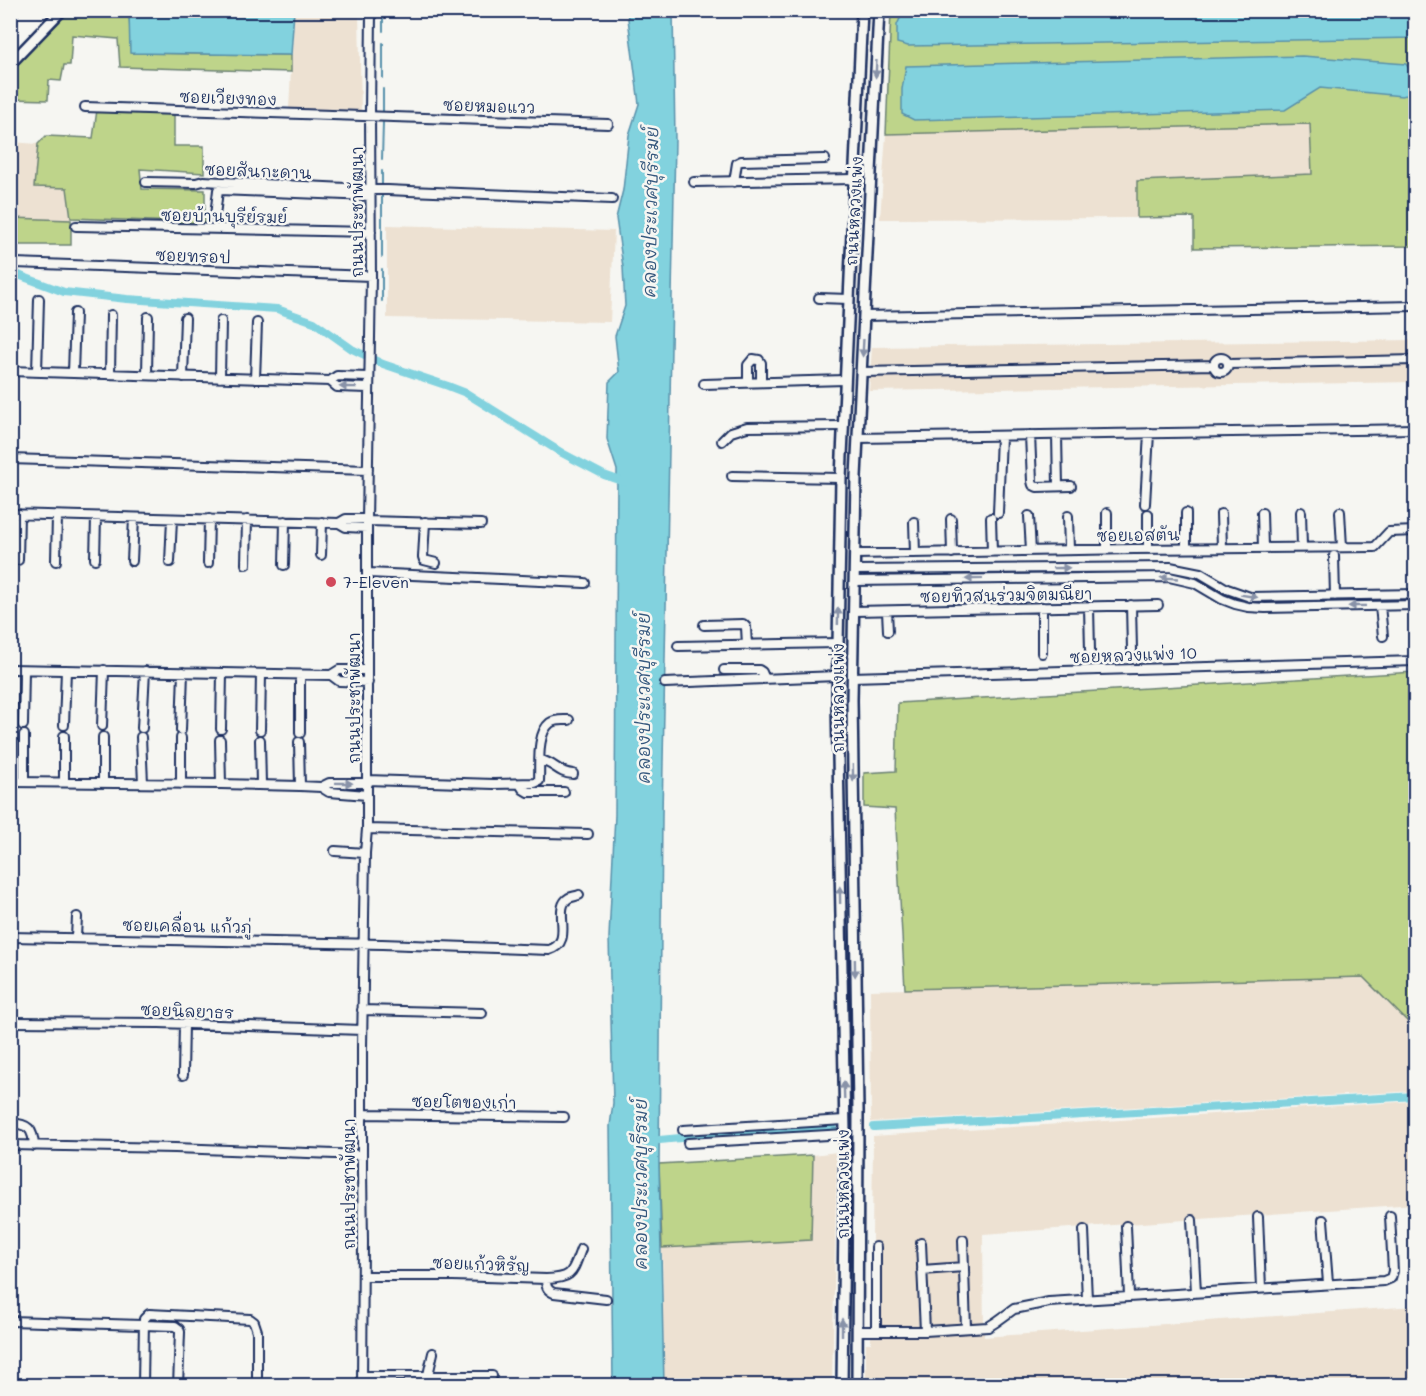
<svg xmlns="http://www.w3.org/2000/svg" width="1426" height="1396" viewBox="0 0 1426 1396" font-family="Mali,'Playpen Sans Thai',sans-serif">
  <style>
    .built { fill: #ede1d2 }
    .green { fill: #bed48a; stroke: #6c8274; stroke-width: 1.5 }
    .water { fill: #82d2de; stroke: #5991ab; stroke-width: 1.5 }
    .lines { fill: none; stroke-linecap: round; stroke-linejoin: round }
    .stream { stroke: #5991ab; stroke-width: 2 }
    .canal { stroke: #82d2de; stroke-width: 8 }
    .minor-casing { stroke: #1b2f5e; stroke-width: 12 }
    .major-casing { stroke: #1b2f5e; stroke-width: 14 }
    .highway-casing { stroke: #1b2f5e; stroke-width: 15 }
    .minor { stroke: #f6f6f2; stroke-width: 8 }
    .major { stroke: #f6f6f2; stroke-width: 9 }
    .highway { stroke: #f6f6f2; stroke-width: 10 }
    .oneway { fill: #8892a8 }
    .poi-dot { fill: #d1495b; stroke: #f6f6f2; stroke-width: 2 }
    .labels { text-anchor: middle; stroke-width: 5; stroke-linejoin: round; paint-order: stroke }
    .street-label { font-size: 16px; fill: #1b2f5e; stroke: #f6f6f2 }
    .poi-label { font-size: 16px; fill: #1b2f5e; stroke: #f6f6f2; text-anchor: start }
    .water-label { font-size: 18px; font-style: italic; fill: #35587e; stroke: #f6f6f2 }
  </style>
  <rect width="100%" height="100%" fill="#f6f6f2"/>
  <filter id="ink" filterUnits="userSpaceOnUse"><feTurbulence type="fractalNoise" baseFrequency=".0167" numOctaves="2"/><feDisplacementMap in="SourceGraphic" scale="12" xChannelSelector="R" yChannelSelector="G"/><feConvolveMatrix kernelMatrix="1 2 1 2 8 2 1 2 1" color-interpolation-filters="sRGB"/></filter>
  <g filter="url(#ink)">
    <path class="built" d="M294,11H359L361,112L289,109Z
      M1310,124L1312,174L1137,181V218L880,219L886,134Z
      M11,142L38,144L34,187L67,188L71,220L11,218Z
      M387,225L614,231L610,322L387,318Z
      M1415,340V382L869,391L872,347Z
      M1363,977L1415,1029V1091L871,1122L870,990L1114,984Z
      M1415,1101V1204L983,1234L984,1337L1415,1306V1385L866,1386V1343H871L873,1136Z
      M837,1152L832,1385H664L662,1248L811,1240L813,1155Z"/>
    <path class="green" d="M70,11H129L131,53L291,55V72L120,67L118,39L72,35L70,65H64L61,81L49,80L48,100L11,99V70Z
      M891,11H1415V246L1194,248V217L1137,218V181L1312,174L1310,124L886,134Z
      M97,110L174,113V146H204V173L140,169L142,189L205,190V223L71,218L67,188L34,187L38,144L46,136L93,138Z
      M11,218L71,220V245H11Z
      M1415,672V1029L1363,977L1114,984L905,989L895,809L864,807V773L896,771L898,703Z
      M813,1155L811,1240L662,1248L659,1164Z"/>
    <path class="water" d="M129,11H294L291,55L130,53Z
      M627,11H673L675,140L662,814L659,1164L664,1385H613L610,1126L613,1103L609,937L615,815L617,470L607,439L609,382L619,372L615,336L625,306L623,267L616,218L623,190L629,135L639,104Z
      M1184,11H1415V38L908,46L897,43V25L902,14H1071Z
      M1302,56L1406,64L1413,74L1415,93L1402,96L1320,88L1285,110L914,120L902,114V89L906,66Z"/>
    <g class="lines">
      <path class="stream" d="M383,31V10
        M383,78V43
        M383,111V89
        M382,159L383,123
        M382,171V184
        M382,257V196
        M382,301V269"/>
      <path class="canal" d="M10,271L21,276L64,292L127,299L277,309L314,322L352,349L383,364L448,386L466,393L562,453L604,475L624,482
        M874,1127L1416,1096
        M649,1141L733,1133L833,1129"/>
      <g class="minor-casing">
        <path id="minor" d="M85,107L608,124
          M146,182L196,183L203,181L409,191L612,199
          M694,182L854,179
          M734,182L737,163L741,161L825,159
          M215,216L218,190H219L370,196
          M76,226L371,232
          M15,263L371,276
          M819,298L849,299
          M864,316L1416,306
          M1214 365a7 7 0 1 1 14 0a7 7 0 1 1-14 0Z
          M1228,364L1416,360
          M10,371L330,381L337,376L368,377
          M37,372L39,299
          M862,372L1214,365
          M73,373L75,313
          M110,374L111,315
          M147,375L148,317
          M183,377L185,318
          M220,378L221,321
          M255,379L257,323
          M330,381L337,387L368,388
          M748,382V365L753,359L759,360L761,363V382
          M704,384L845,380
          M1030,435L1032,481L1033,485L1037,487L1071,486
          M1057,435L1058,486
          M858,438L1416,429
          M722,441L731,432L747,427L843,426
          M10,459L368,470
          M732,476L841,478
          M1145,504L1149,433
          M1301,512L1302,547
          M1340,512L1342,547
          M998,513L1001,436
          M1107,513V549
          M1186,513V548
          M1262,513L1263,548
          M10,514L339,523L346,519H367
          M1148,514V549
          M1221,514L1222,548
          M1029,516L1031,551
          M1068,516L1069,550
          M991,518L992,552
          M951,519L952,553
          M367,521L481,524
          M425,522L423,557L424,560L436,563
          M914,522L915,553
          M339,523L346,527L367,528
          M855,554L1134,549L1375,547L1389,532L1416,531
          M321,555L322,522
          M1334,556L1335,596
          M95,559L96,517
          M18,560L19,514
          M56,561L57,516
          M132,561L134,518
          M170,562L172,519
          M208,563L209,519
          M246,564L247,520
          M284,565L285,521
          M855,570L1170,567L1200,573L1227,589L1250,597L1416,594
          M368,573L585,583
          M855,581L1169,577L1195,583L1222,599L1235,604L1248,607L1265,608L1416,605
          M1131,605L1132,650
          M1380,606L1383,636
          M1042,607V653
          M1089,607L1090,651
          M854,611L1158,605
          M887,611L888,631
          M704,625L743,624L746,627L747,645
          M678,646L838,643
          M10,669L331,675L339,670H367
          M724,670H759L762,672L765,679
          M331,675L339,681L368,682
          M852,677L1416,661
          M665,683L837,676
          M23,725L24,670
          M64,725L66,670
          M102,726L104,670
          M142,728L145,671
          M221,729L222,673
          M181,730L183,672
          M260,730L261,674
          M300,733V675
          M64,736V782
          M103,737V782
          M141,737L143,783
          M220,740L221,784
          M260,740L261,784
          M299,742L300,786
          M540,760C555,763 557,773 573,774
          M367,780L494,784L535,783L539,781C540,765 536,734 550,723C555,719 563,720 569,720
          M10,782L221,784L300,786L321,787L329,792L367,795
          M24,782V735
          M181,784V738
          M520,784L523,789L528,792H564
          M321,787L329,783H368
          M367,829L588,834
          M335,851L365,853
          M10,937L382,944L549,950C576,942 551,908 569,898C570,897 577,896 579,895
          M76,937L77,917
          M362,1010L482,1013
          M10,1022L159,1023L362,1030
          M183,1075L184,1024
          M362,1114L564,1117
          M10,1123C29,1124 33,1129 34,1146
          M683,1130L844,1120
          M688,1143L845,1134
          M10,1145L175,1148L362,1155
          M1258,1217L1261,1288
          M1192,1220L1196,1292
          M1323,1220L1328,1283
          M1126,1226L1129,1296
          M1084,1230L1087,1299
          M963,1240L966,1328
          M921,1243L925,1331
          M922,1270L964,1267
          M363,1276H453L546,1279C573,1278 572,1273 581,1249
          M546,1279C546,1287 547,1290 554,1293L606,1299
          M10,1321L175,1326L179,1329L180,1332L178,1386
          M858,1331H925L988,1327L996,1322L1014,1309L1049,1302L1384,1281L1391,1278L1393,1271L1390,1216
          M876,1331V1247
          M428,1375L433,1353
          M362,1376H492
          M143,1386L144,1319L149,1314L250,1319L254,1322L257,1331V1386
          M362,1386L363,1242L362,1171V1048L365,853L367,829V521L371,276L370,116L371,10"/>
      </g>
      <g class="major-casing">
        <path id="major" d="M10,64L62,10
          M842,1386L845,1132L837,701L841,478L862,10
          M857,1386L858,1110L852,700L856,477L879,10"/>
      </g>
      <g class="highway-casing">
        <path id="highway" d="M10,13L13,10"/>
      </g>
      <use href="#minor" class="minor"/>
      <use href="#major" class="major"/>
      <use href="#highway" class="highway"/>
    </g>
    <defs><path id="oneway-solid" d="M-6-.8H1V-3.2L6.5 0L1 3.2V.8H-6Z" transform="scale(1.5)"/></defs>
    <g class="oneway">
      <use href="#oneway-solid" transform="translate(876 69) rotate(93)"/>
      <use href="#oneway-solid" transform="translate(863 348) rotate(93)"/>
      <use href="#oneway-solid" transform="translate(348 387) rotate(-179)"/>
      <use href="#oneway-solid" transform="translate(1061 568) rotate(-1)"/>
      <use href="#oneway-solid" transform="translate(1169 578) rotate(-177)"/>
      <use href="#oneway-solid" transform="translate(974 579) rotate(179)"/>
      <use href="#oneway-solid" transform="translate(1249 596) rotate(9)"/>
      <use href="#oneway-solid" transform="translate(1357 606) rotate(179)"/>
      <use href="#oneway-solid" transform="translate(838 616) rotate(-89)"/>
      <use href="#oneway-solid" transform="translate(853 773) rotate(89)"/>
      <use href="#oneway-solid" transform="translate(344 783) rotate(1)"/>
      <use href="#oneway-solid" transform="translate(840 895) rotate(-91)"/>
      <use href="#oneway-solid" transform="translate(855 968) rotate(89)"/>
      <use href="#oneway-solid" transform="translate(844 1090) rotate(-92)"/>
      <use href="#oneway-solid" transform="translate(842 1327) rotate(-90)"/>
    </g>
  </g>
  <circle class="poi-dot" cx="331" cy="582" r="6"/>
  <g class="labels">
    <g class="street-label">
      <text transform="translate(228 98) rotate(2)" y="6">ซอยเวียงทอง</text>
      <text transform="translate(489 106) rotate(2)" y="6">ซอยหมอแวว</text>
      <text transform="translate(258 171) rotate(2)" y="6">ซอยสันกะดาน</text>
      <text transform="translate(854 211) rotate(-87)" y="6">ถนนหลวงแพ่ง</text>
      <text transform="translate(357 212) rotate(-90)" y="6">ถนนประชาพัฒนา</text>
      <text transform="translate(224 216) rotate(1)" y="6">ซอยบ้านบุรีย์รมย์</text>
      <text transform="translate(193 256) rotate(2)" y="6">ซอยทรอป</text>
      <text transform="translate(1138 535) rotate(-1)" y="6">ซอยเอสตัน</text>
      <text transform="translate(1006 595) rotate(-1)" y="6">ซอยทิวสนร่วมจิตมณียา</text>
      <text transform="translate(1133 655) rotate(-2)" y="6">ซอยหลวงแพ่ง 10</text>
      <text transform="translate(354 698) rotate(-90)" y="6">ถนนประชาพัฒนา</text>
      <text transform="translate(838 698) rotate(-90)" y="6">ถนนหลวงแพ่ง</text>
      <text transform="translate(187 926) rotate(1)" y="6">ซอยเคลื่อน แก้วภู่</text>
      <text transform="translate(187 1011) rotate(2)" y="6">ซอยนิลยาธร</text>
      <text transform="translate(464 1102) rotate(1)" y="6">ซอยโตของเก่า</text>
      <text transform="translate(349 1184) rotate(-90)" y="6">ถนนประชาพัฒนา</text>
      <text transform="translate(843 1184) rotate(-90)" y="6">ถนนหลวงแพ่ง</text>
      <text transform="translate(481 1264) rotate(2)" y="6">ซอยแก้วหิรัญ</text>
    </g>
    <g class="poi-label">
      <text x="343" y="588">7-Eleven</text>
    </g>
    <g class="water-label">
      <text transform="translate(651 212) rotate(-89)" y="6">คลองประเวศบุรีรมย์</text>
      <text transform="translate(644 698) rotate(-90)" y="6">คลองประเวศบุรีรมย์</text>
      <text transform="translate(641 1184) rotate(-90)" y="6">คลองประเวศบุรีรมย์</text>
    </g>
  </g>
  <rect width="1426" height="1396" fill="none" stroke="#f6f6f2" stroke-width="36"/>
  <rect x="18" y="18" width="1390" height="1360" fill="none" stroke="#1b2f5e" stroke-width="2" filter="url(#ink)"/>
</svg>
